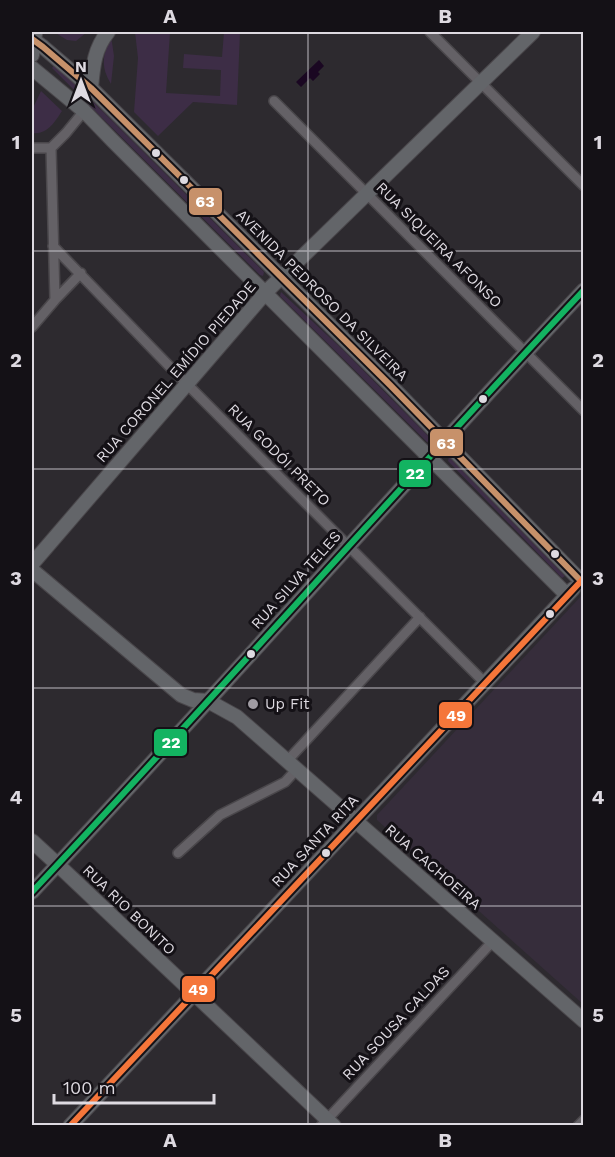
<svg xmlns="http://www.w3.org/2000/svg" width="615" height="1157" viewBox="0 0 615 1157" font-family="'Work Sans',sans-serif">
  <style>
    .built { fill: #362d3b }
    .green { fill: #3d2d46 }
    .water { fill: #1a0722 }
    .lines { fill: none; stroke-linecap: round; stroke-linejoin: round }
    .street-casing { stroke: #4a474b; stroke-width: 12 }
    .secondary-casing { stroke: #4a474b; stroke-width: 16 }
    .street { stroke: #646166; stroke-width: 9 }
    .secondary { stroke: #636569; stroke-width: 14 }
    .bus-1-casing { stroke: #141116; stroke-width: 10 }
    .bus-2-casing { stroke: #141116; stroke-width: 10 }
    .bus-3-casing { stroke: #141116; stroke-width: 10 }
    .bus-1 { stroke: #c7916a; stroke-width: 6 }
    .bus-2 { stroke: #f5763a; stroke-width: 6 }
    .bus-3 { stroke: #13b361; stroke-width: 6 }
    .grid { fill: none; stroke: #dedae1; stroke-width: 1.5; stroke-opacity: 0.55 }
    .bus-dot { fill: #dedae1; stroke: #141116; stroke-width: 2 }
    .poi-dot { fill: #a09ca3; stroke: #141116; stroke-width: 2 }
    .labels { text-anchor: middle; stroke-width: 6; stroke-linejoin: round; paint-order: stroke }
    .street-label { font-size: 15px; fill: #dedae1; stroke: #141116 }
    .poi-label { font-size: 15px; fill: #dedae1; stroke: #141116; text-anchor: start }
    .line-badge { stroke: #141116; stroke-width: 2 }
    .badge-label { font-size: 16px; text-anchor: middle; font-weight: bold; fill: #fff }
    .neatline { fill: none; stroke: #dedae1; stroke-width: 2 }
    .grid-label { font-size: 20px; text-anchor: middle; font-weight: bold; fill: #dedae1 }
  </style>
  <rect width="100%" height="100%" fill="#2d2a2f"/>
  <path class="built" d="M583,594V1004L377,820V815Z"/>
  <path class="green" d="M54,32H87L76,41L67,40Z
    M135,32H170L166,93L220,96L221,70L183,68L184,54L222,57L224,32H240L237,105L193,102L158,136L134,112L138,58Z
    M111,36L114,56L111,84C100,66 103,55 111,36Z
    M55,64L261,269L264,272L263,276L260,275L52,68Z
    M41,91L62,111C54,123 47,135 32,133V110Z
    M281,292L343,350L431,439L430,441L427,442L280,296Z
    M449,457L451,459L565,576L562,578L448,461Z"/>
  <path class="water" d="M319,60L324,66L318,72L320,74L313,81L310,78L301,87L296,82Z"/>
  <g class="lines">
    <g class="street-casing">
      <path id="street" d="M430,32L584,186
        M274,101L584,411
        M32,148H51L66,133L84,111
        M53,246L172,369L485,683
        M55,300L81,273
        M32,327L55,300L51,148
        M288,760L420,617
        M178,853L220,815L285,782L297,769
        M321,1126L493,941
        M578,1126L584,1120"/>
    </g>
    <g class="secondary-casing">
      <path id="secondary" d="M32,39L43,47L91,88L390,385L581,581
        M32,55L35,34
        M32,68L84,111L113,141L567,595
        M91,88C93,67 94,49 108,32
        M32,564L266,292L533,32
        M32,570L181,695L193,700L208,701L237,717L584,1021
        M32,841L57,864L334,1126
        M32,892C218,694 397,489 584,290
        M70,1126L573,589"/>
    </g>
    <use href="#street" class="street"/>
    <use href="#secondary" class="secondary"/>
    <g class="bus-1-casing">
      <path id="bus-1" d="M32,39L43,47L91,88L390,385L581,581"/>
    </g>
    <g class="bus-2-casing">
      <path id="bus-2" d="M70,1126L584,578"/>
    </g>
    <g class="bus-3-casing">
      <path id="bus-3" d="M32,892C218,694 397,489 584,290"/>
    </g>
    <use href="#bus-1" class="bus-1"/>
    <use href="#bus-2" class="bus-2"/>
    <use href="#bus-3" class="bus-3"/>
  </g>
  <path class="grid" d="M308,32V1126M32,251H584M32,469H584M32,688H584M32,906H584"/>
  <g class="bus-dot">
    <circle cx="156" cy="153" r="5"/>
    <circle cx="184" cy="180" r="5"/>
    <circle cx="483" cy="399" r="5"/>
    <circle cx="555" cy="554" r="5"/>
    <circle cx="550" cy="614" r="5"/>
    <circle cx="251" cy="654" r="5"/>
    <circle cx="326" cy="853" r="5"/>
  </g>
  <circle class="poi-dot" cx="253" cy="704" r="6"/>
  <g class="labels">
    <g class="street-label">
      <text transform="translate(439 245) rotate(45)" y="5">RUA SIQUEIRA AFONSO</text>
      <text transform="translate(322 295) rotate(45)" y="5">AVENIDA PEDROSO DA SILVEIRA</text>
      <text transform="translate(176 372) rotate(-49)" y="5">RUA CORONEL EMÍDIO PIEDADE</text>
      <text transform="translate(279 455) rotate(45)" y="5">RUA GODÓI PRETO</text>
      <text transform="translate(296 580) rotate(-48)" y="5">RUA SILVA TELES</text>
      <text transform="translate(315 841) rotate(-47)" y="5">RUA SANTA RITA</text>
      <text transform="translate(433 867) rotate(41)" y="5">RUA CACHOEIRA</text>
      <text transform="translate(129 910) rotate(44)" y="5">RUA RIO BONITO</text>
      <text transform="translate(396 1023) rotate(-47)" y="5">RUA SOUSA CALDAS</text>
    </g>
    <g class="poi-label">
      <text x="265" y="709">Up Fit</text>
    </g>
  </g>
  <g class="line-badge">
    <rect x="188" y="187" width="35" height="29" rx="6" fill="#c7916a"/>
    <rect x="429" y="428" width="35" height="29" rx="6" fill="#c7916a"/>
    <rect x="398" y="459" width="34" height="29" rx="6" fill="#13b361"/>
    <rect x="438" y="701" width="35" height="28" rx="6" fill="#f5763a"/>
    <rect x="153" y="728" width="35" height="29" rx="6" fill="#13b361"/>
    <rect x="181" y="975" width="35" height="28" rx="6" fill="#f5763a"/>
  </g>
  <g class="badge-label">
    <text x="205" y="207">63</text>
    <text x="446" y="449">63</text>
    <text x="415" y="479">22</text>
    <text x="456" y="721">49</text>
    <text x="171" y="748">22</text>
    <text x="198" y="995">49</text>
  </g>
  <rect width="615" height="1157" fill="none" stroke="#141116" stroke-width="66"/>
  <g transform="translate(81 81)" stroke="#141116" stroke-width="4.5" paint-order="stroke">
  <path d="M0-4.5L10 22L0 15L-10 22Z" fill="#dedae1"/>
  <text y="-9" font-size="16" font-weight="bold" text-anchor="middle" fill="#dedae1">N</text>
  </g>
  <path d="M54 1094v9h160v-9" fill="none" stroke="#dedae1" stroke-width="3"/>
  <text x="63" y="1094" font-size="18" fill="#dedae1" stroke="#141116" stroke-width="4.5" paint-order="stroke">100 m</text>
  <rect x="33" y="33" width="549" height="1091" class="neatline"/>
  <g class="grid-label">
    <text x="170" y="23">A</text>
    <text x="445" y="23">B</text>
    <text x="16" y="149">1</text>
    <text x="598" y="149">1</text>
    <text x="16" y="367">2</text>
    <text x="598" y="367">2</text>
    <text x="16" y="585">3</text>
    <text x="598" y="585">3</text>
    <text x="16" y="804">4</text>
    <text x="598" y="804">4</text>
    <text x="16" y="1022">5</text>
    <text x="598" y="1022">5</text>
    <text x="170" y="1147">A</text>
    <text x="445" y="1147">B</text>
  </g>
</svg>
